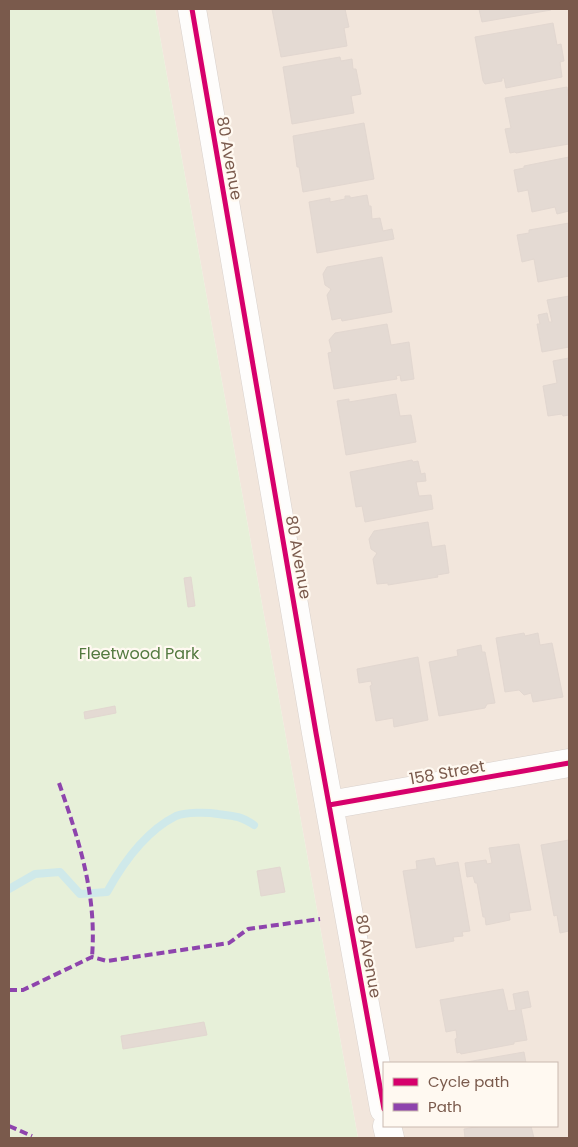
<svg xmlns="http://www.w3.org/2000/svg" width="578" height="1147" viewBox="0 0 578 1147" font-family="Poppins,sans-serif">
  <style>
    .residential { fill: #f2e6dc; fill-rule: evenodd }
    .green { fill: #e7f0d9 }
    .lines { fill: none; stroke-linecap: round; stroke-linejoin: round }
    .stream { stroke: #cfe9ea; stroke-width: 8 }
    .building { fill: #e4dad3; stroke: #e2d7d0 }
    .minor-casing { stroke: #d9d1cc; stroke-width: 29 }
    .minor { stroke: #fefdfc; stroke-width: 28 }
    .quiet { stroke: #8e44ad; stroke-width: 4; stroke-dasharray: 8 4; stroke-linecap: butt }
    .cycleway-casing { stroke: #fff9f1; stroke-width: 8 }
    .cycleway { stroke: #d6006c; stroke-width: 5 }
    .labels { text-anchor: middle; stroke-width: 4.5; stroke-linejoin: round; paint-order: stroke }
    .street-label { font-size: 16px; fill: #7a5a4c; stroke: #fff9f1 }
    .park-label { font-size: 16px; fill: #547a40; stroke: #fff9f1 }
  </style>
  <rect width="100%" height="100%" fill="#f9f4ee"/>
  <path class="residential" d="M155,9H569V1138H358ZM384,1063H557V1126H384Z"/>
  <path class="green" d="M9,9H155L358,1138H9Z"/>
  <g class="lines">
    <path class="stream" d="M9,889L35,874L60,872L80,894L107,892C123,863 146,831 176,816C185,812 208,812 218,814C235,816 240,816 254,825"/>
  </g>
  <path class="building" d="M272,9H345L349,27L344,28L347,46L281,57Z
    M479,9H550L551,10L482,22Z
    M553,23L557,45L561,44L564,61L560,62L562,77L506,88L504,78H502V81L485,84L483,81L475,37Z
    M340,57L341,61L352,59L353,69H356L361,94L351,96L354,113L292,124L283,67Z
    M567,87L569,99V144L516,153L515,152L510,153L505,129L511,128L505,98Z
    M364,123L374,179L303,192L299,167H297L293,136Z
    M569,157V211L557,214L555,207L532,212L528,190L518,192L514,170L524,168V166Z
    M367,195L369,206H371L372,219L380,218L383,231L392,229L394,239L317,253L309,202L330,198V202L345,199V196H350V198Z
    M569,223V276L538,282L534,259L522,262L517,235L529,233V230Z
    M382,257L392,312L342,321L341,318L332,320L327,295L331,289L325,285L323,274L327,267Z
    M569,296V347L542,352L537,324H540L538,315L547,313L549,322H552L547,300Z
    M387,324L391,345L409,342L414,379L401,381L400,375L396,376L397,379L334,389L328,353L332,352L329,340L335,333Z
    M569,358V415L563,416L562,414L548,416L543,386L557,383L553,361Z
    M396,394L400,416L411,415L416,442L346,455L337,401L349,399V402Z
    M412,460L413,462L418,461L421,474L425,473L426,481L416,482L419,496L431,495L433,509L365,522L362,506L356,507L350,472Z
    M428,522L432,547L445,545L449,573L437,575L438,577L388,585V583L377,584L373,559L377,553L371,549L369,539L374,531Z
    M191,577L195,606L188,607L184,578Z
    M524,633L525,636L538,633L540,645L552,643L563,697L533,702L531,693L524,695L519,690L505,692L496,638Z
    M481,645L482,652H485L495,703L487,704L485,708L439,716L429,662L458,656L457,650Z
    M418,657L428,720L394,727L393,718L376,721L370,686L372,685L371,681L359,683L357,669Z
    M115,706L116,713L85,719L84,712Z
    M569,840V931L560,933L557,915L554,916L541,845Z
    M519,844L531,910L509,913L510,920L486,925L485,917H483L477,883H475L473,876L467,877L465,863L486,860L487,864L492,863L489,848Z
    M434,858L436,866L458,862L470,931L462,932L463,936L453,937L454,941L416,948L403,871L417,869L416,861Z
    M280,867L285,892L261,896L257,871Z
    M503,989L508,1011L516,1010L513,994L528,991L531,1007L521,1009L527,1040L514,1042V1044L461,1054L460,1052L457,1053L455,1039L457,1038L456,1030L446,1032L440,1000Z
    M204,1022L207,1035L123,1049L121,1036Z
    M524,1052L526,1063H461Z
    M481,1126H531L534,1138H465L464,1129Z"/>
  <g class="lines">
    <g class="minor-casing">
      <path id="minor" d="M192,9L316,733L384,1109
        M329,805L569,763
        M387,1126L390,1138"/>
    </g>
    <use href="#minor" class="minor"/>
    <path class="quiet" d="M59,783C79,841 97,894 92,957
      M9,990H23L92,957L107,961L229,943L248,929L320,919
      M9,1126L32,1136"/>
    <g class="cycleway-casing">
      <path id="cycleway" d="M192,9L316,733L384,1109
        M329,805L569,763"/>
    </g>
    <use href="#cycleway" class="cycleway"/>
  </g>
  <g class="labels">
    <g class="street-label">
      <text transform="translate(230 158) rotate(80)" y="6">80 Avenue</text>
      <text transform="translate(299 557) rotate(80)" y="6">80 Avenue</text>
      <text transform="translate(447 772) rotate(-10)" y="6">158 Street</text>
      <text transform="translate(369 956) rotate(80)" y="6">80 Avenue</text>
    </g>
    <g class="park-label">
      <text x="139" y="659">Fleetwood Park</text>
    </g>
  </g>
  <rect width="578" height="1147" fill="none" stroke="#7a5a4c" stroke-width="20"/>
  <rect x="383" y="1062" width="175" height="65" fill="#fff9f1" stroke="#cab9af"/>
  <rect x="393" y="1078" width="25" height="8" fill="#d6006c" stroke="#cab9af"/>
  <text x="428" y="1087" font-size="15" fill="#7a5a4c">Cycle path</text>
  <rect x="393" y="1103" width="25" height="8" fill="#8e44ad" stroke="#cab9af"/>
  <text x="428" y="1112" font-size="15" fill="#7a5a4c">Path</text>
</svg>
